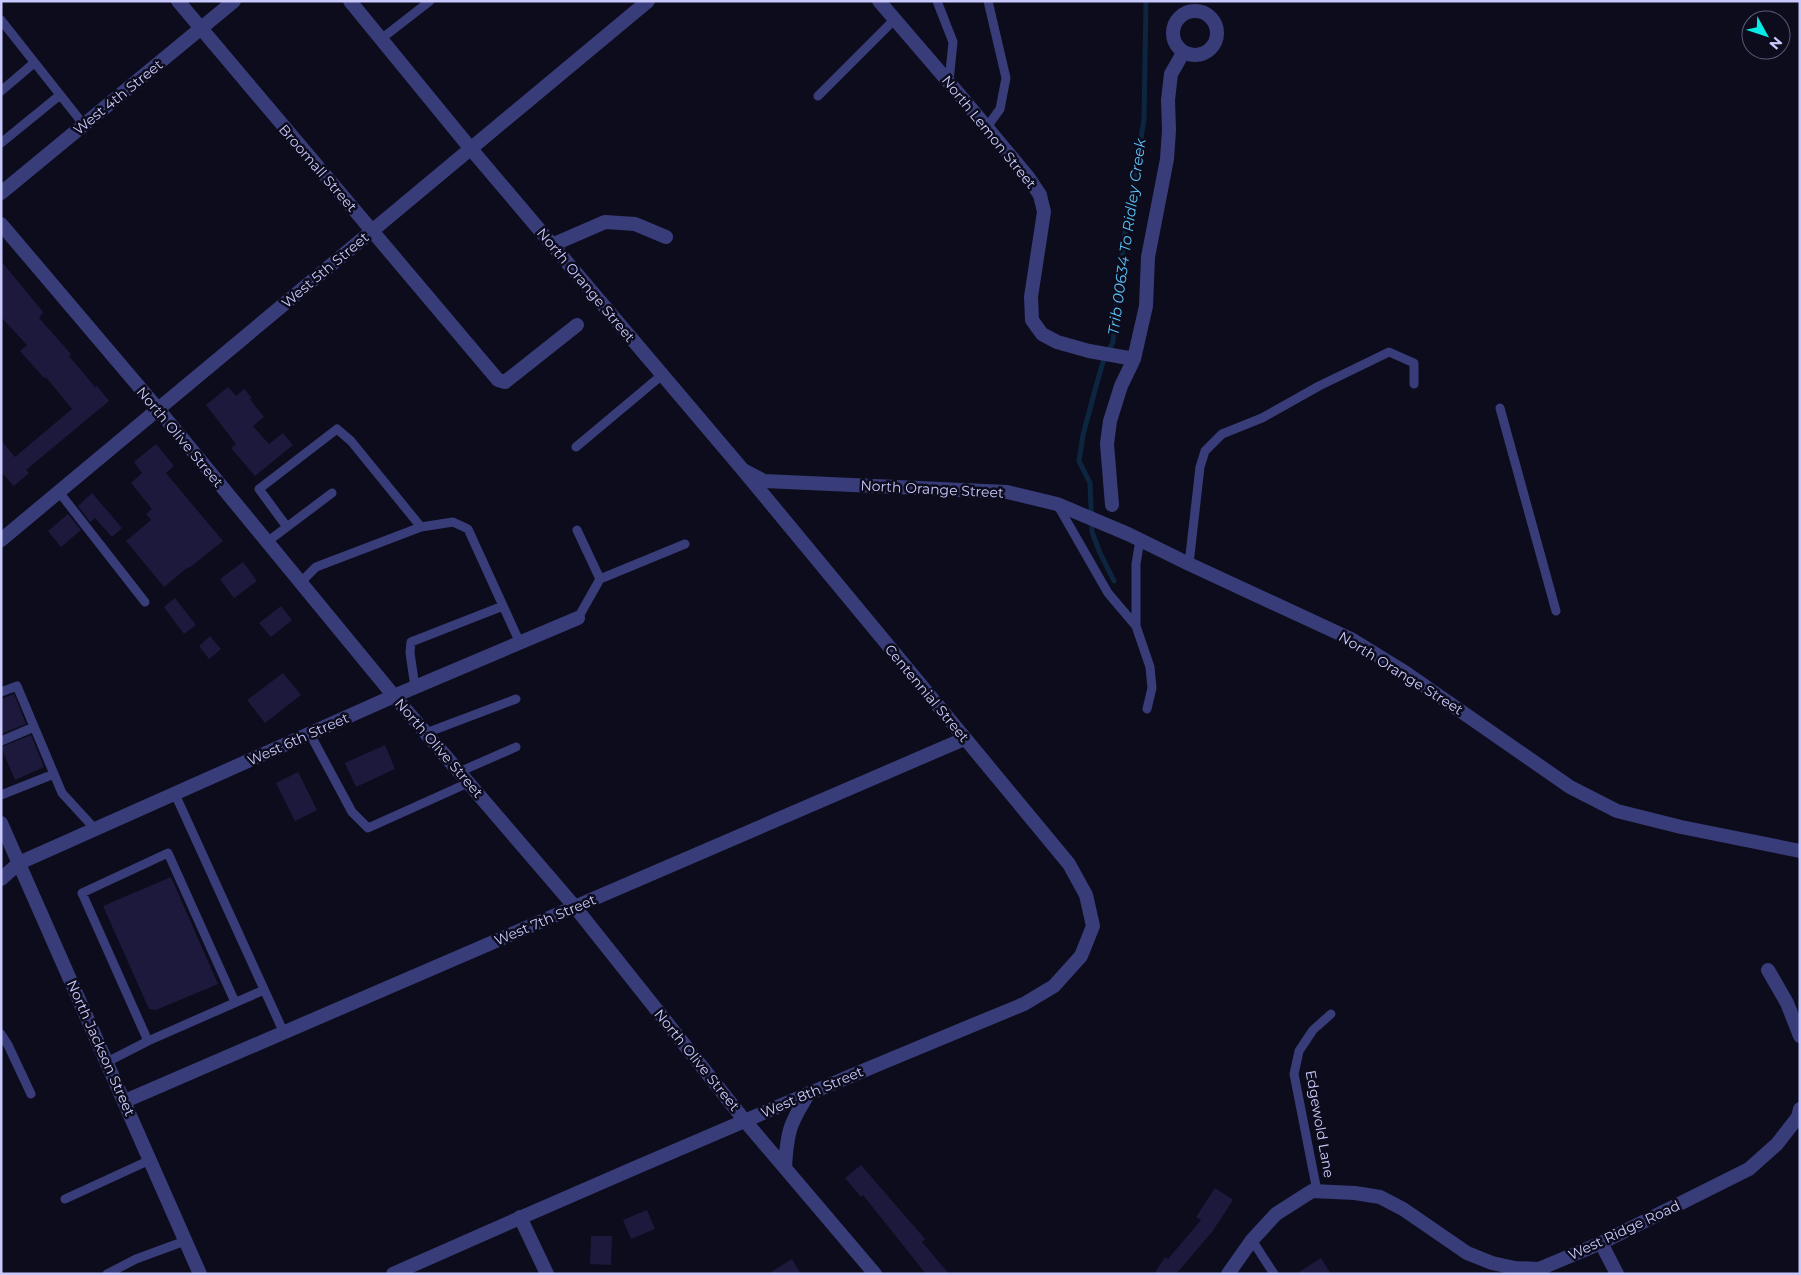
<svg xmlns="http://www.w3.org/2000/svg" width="1801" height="1275" viewBox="0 0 1801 1275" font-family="Montserrat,sans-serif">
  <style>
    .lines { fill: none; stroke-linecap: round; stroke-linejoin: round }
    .stream { stroke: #0d263f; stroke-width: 5 }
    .building { fill: #1c193d }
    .service { stroke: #383d7a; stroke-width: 9 }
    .minor { stroke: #383d7a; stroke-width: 14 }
    .tertiary { stroke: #383d7a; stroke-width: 14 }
    .labels { text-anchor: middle; stroke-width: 5; stroke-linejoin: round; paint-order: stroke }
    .street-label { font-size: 14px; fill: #c9c9fd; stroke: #0d0c1c }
    .water-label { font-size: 15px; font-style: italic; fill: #5ac2fa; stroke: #0d0c1c }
  </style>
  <rect width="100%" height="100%" fill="#0d0c1c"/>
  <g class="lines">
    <path class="stream" d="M1114,581L1100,553L1092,532L1090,483L1079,461L1083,435L1095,390L1103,362L1113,342L1124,239L1144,120L1146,1"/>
  </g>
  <path class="building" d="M1,261L43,312L39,318L71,354L69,356L95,387L97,386L109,401L26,470L29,473L14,486L1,472V440L15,457L72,409L46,377L44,378L20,351L27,345L1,317Z
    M228,387L236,396L244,389L252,398L250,399L264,417L253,426L269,444L283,433L293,445L255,476L231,448L236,444L206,405Z
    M156,444L174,466L166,473L223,541L189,568L188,567L164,587L126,541L151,520L146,514L152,509L131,483L142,473L134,462Z
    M92,493L122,528L112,537L95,518L90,522L78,506Z
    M68,514L81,530L61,547L48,531Z
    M243,562L257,581L234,598L220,579Z
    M175,598L196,625L184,634L164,607Z
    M281,606L292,620L271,637L259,623Z
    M210,636L221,649L209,659L199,646Z
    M283,673L301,695L265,723L247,700Z
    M14,694L26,724L1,734V699Z
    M31,735L44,767L15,780L1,747Z
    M385,745L395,769L356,787L345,763Z
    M298,772L317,810L295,821L276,783Z
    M171,877L218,984L156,1010L149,1009L103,906Z
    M861,1165L925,1239L922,1242L949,1274H926L863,1195L861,1197L845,1178Z
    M1215,1188L1233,1200L1212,1232L1176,1274H1154L1165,1257L1168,1259L1201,1220L1196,1217Z
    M647,1210L655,1229L631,1239L623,1220Z
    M591,1236H612L611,1265L590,1264Z
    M1321,1258L1331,1274H1296Z
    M792,1259L801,1274H768Z"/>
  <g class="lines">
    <path class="service" d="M937,1L953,42L949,81
      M1,20L84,125
      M381,39L430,1
      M1,91L34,63
      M818,96L895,19
      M987,127L1000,109L1006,78L988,1
      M1,143L60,95
      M1500,408L1556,611
      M576,447L662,375
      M59,492L145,602
      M1057,504L1108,593L1136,626
      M287,527L259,489L337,429L351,441L421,527L316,567L300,583
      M421,527L453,522L468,529L520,643
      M577,530L600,579
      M1140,540L1136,564V626L1150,667L1152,688L1147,709
      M267,542L332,493
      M1189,564L1200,467L1205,451L1222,434L1262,418L1319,386L1389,352L1414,363V384
      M578,618L600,579L685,544
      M415,687L410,653L411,642L503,606
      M1,692L17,686L62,793L95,829
      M426,733L516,699
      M310,734L352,812L368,828L468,783
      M1,741L34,727
      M459,772L516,747
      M175,794L284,1033
      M1,795L54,774
      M235,1002L168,853L82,893L148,1041L264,990
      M1,1034L8,1045L31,1094
      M107,1062L148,1041
      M1317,1191L1294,1074L1299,1051L1313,1030L1331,1014
      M65,1199L150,1160
      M1252,1240L1274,1274
      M107,1274L136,1259L185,1241"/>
    <path class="minor" d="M178,1L498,380L505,382L577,325
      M879,1L964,100L1028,177L1040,195L1044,212L1031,297L1032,320L1042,334L1057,342L1089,351L1134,359
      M1173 33a22 22 0 1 1 44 0a22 22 0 1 1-44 0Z
      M1,193L234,1
      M1,224L158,409L394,696L575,907L745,1121L875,1274
      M552,245L605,222L635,224L666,237
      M1112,505L1107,444L1110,421L1121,386L1134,359L1146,306L1148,257L1167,159L1169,130L1168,100L1171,74L1183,53
      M1,540L648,1
      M1,823L200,1274
      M1,879L19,863L394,696L578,618
      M1768,970L1787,1003L1800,1036
      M125,1101L964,739
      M785,1168C787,1131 790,1123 809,1093
      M520,1217L547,1274
      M1601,1243L1617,1274
      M393,1274C602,1181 812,1091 1024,1004L1054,986L1081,956L1093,926L1086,895L1069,864L743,470
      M1228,1274L1252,1240L1276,1214L1312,1191L1355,1193L1380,1197L1403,1209L1467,1253L1492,1263L1515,1268L1539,1269L1601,1243L1749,1169L1777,1144L1798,1117L1800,1109"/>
    <path class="tertiary" d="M350,1L471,149L743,470L764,481L1007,492L1057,504L1128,534L1189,564L1351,639L1406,673L1570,787L1617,811L1681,827L1800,851"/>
  </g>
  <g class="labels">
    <g class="street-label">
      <text transform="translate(118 97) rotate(-39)" y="5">West 4th Street</text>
      <text transform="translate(989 132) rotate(51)" y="5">North Lemon Street</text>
      <text transform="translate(318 168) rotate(49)" y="5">Broomall Street</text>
      <text transform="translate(325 270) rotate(-40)" y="5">West 5th Street</text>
      <text transform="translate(586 285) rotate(50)" y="5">North Orange Street</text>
      <text transform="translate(180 437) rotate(50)" y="5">North Olive Street</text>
      <text transform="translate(932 489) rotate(3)" y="5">North Orange Street</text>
      <text transform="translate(1401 673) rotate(32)" y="5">North Orange Street</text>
      <text transform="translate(927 693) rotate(50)" y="5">Centennial Street</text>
      <text transform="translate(298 739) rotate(-24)" y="5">West 6th Street</text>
      <text transform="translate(439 748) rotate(49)" y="5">North Olive Street</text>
      <text transform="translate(545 920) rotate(-23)" y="5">West 7th Street</text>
      <text transform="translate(101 1048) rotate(66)" y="5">North Jackson Street</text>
      <text transform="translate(697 1060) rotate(51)" y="5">North Olive Street</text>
      <text transform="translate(812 1092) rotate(-23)" y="5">West 8th Street</text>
      <text transform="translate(1320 1124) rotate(80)" y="5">Edgewold Lane</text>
      <text transform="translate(1624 1230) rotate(-25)" y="5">West Ridge Road</text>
    </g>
    <g class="water-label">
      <text transform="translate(1127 237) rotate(-82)" y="5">Trib 00634 To Ridley Creek</text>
    </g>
  </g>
  <rect width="1801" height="1275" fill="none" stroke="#c9c9fd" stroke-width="5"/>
  <g transform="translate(1766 35) rotate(130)"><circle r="24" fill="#0d0c1c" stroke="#585876"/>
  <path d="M0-4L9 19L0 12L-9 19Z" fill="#07ebe7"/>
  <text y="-8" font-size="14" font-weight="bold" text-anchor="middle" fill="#c9c9fd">N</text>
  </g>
</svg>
